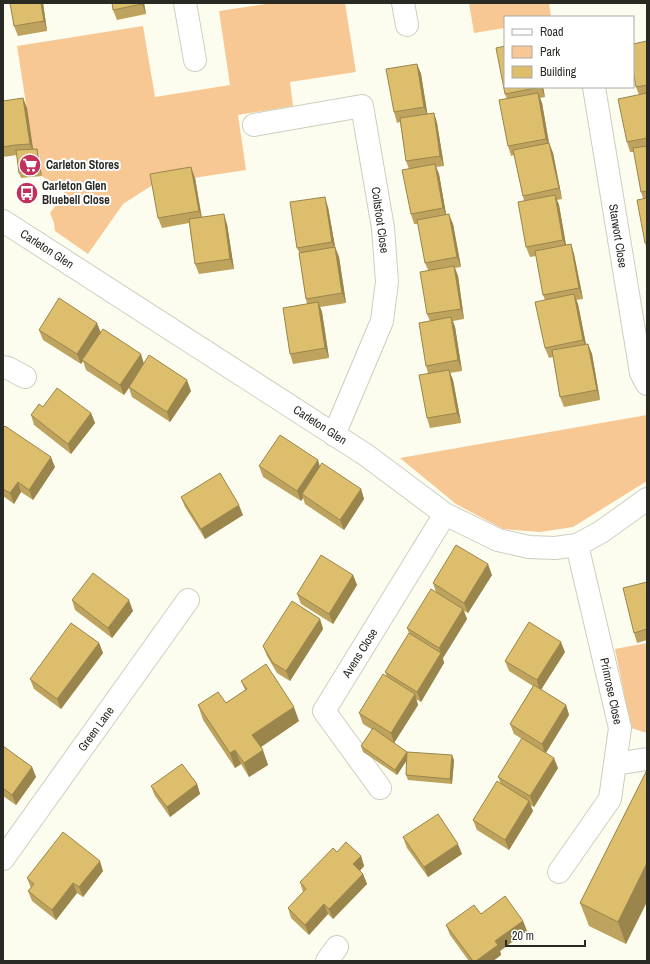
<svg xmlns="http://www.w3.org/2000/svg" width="650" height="964" viewBox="0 0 650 964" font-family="'Archivo Narrow',sans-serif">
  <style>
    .green { fill: #f8c894 }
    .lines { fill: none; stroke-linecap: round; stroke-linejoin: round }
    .street-casing { stroke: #cdcec0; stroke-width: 24 }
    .street { stroke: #fff; stroke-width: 22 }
    .wall { fill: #bda35e }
    .shaded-wall { fill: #9a854c }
    .building { fill: #dcbe6d; stroke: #9a854c }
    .labels { text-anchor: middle; stroke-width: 4; stroke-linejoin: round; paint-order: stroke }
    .poi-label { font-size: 12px; font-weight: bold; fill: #2a2a25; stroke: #fff; text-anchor: start }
    .street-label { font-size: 12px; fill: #2a2a25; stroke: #fff }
  </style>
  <rect width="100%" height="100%" fill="#fcfdee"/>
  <path class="green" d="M273,3H345L356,72L290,82L293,106L238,115L246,170L154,184L123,204L88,254L55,231L54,223L50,213L65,193L42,176L39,154L34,155L17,46L143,26L155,97L230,85L219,11Z
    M469,3H549L551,17H505V28L474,33Z
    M647,415V481L573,527L540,532L503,529L456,504L400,458Z
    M647,643V733L631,728L615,649Z"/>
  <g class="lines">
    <g class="street-casing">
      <path id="street" d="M185,3L195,60
        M403,3L407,25
        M594,87L641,373L647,384
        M254,125L362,106L383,228L387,282L382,321L334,435
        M3,221L366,455L445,514L498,540L529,547L555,548L577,545L601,532L647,499
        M3,367L8,368L25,377
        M615,764L647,759
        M380,788L324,711L445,514
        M3,859L188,600
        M559,872L610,799L620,728L577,545
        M327,961L337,947"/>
    </g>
    <use href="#street" class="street"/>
  </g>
  <path class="wall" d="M10,3H43L47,31L18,36L14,26Z
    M144,3L146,14L117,20L113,10Z
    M647,41V249L645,243L643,198L641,192L634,152H630L627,142L639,95L636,87Z
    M505,46L543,87L545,97L540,98L542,103L549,143L553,153L562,199L557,200L559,205L566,245L571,244L574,254L583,299L576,300L578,304L586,344H588L592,354L600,400L564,407L560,397L553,357L549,358L545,348V300L543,295L536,256L530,257L526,247L524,201L523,196L514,155L511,156L508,146L507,99L505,94Z
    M417,64L421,74L427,114L434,113L437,123L444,166L436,167L439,174L446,215L453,224L461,267L455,268L458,276L464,319L453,321L455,327L462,371L450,373L453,380L461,423L430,428L427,418L428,373L426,366L430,321L427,314L428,270L425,263L418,224H414L411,214L409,169L406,161L400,122L397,123L394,112Z
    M23,98L27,108L33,149H37L38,154L42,176L21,178L19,173L17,155L3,157V101Z
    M195,178L202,217L227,224L234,269L199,274L195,264L189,223L162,228L158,218Z
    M328,207L335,247L339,257L346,303L320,307L322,312L329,358L293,364L290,354L307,304L306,299L299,252L297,248Z
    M39,330L100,332L144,363L191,391L170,422L132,397L129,388L124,395L86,370L83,361L81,364L43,340Z
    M43,407L91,413L95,423L71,454L34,425L31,415Z
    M3,428L55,467L33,500L21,492L14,504L3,496Z
    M259,466H320L361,489L364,499L344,530L305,504L303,498L301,501L263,477Z
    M181,497L243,515L205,539L185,507Z
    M353,575L357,585L333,624L301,604L297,594Z
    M492,575L468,613L464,611L467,619L443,658L444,663L421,702L416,699L418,705L394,743L407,752L454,760L452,784L408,780L406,775L407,760L397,775L363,752L361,746L373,730L363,724L359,713L387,677L385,672L409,633L407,628L436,592L433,583Z
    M647,582V640L637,643L634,633Z
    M72,600L133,611L112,638L75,610Z
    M320,619L323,629L290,681L277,673L267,656L263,646Z
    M99,643L103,653L61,709L34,689L30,679Z
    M565,652L541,690L566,705L569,715L546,753L558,768L534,807L530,805L533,811L509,850L477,830L473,820L501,784L498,777L522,739L514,734L510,724L533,686L509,671L505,661Z
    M241,681L299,721L261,747L268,765L249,777L241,764L235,768L203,720L198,705L226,703L245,690Z
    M3,746L32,767L36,777L16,805L3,796Z
    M647,770L626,944L589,926L580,903Z
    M197,784L200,794L170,817L155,796L151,786Z
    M403,837L462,854L428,877L407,848Z
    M337,852L361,856L364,866L360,871L363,874L367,884L333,919L328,914L309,935L291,918L288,908L303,892L300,882Z
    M103,871L83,897L77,893L56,920L32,901L28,891L31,888L27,878Z
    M481,914L523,921L527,931L500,951L501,955L493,961H469L450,935L446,925Z"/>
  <path class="shaded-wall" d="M41,3H43L47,31L44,21Z
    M142,3H144L146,14L142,4Z
    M417,64L421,74L428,117L424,107Z
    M541,87H543L545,97Z
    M538,93L542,103L550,149L546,139Z
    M23,98L27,108L34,155L30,144Z
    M434,113L437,123L444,166L440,156Z
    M549,143L553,153L562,199L559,188Z
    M37,149L38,154L42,176L40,171Z
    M435,164L439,174L447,219L443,208Z
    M191,167L195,178L202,221L199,211Z
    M555,195L559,205L567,251L563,240Z
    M325,197L328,207L336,252L332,242Z
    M224,214L227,224L234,269L230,259Z
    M449,214L453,224L461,267L457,257Z
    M571,244L574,254L583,299L579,288Z
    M335,247L339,257L346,303L342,293Z
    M454,266L458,276L464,319L461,309Z
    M574,294L578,304L587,350L583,340Z
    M318,302L322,312L329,358L325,348Z
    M451,317L455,327L462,371L458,360Z
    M97,323L101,333L81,364L77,354Z
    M588,344L592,354L600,400L597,390Z
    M141,354L144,364L124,395L120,385Z
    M449,370L453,380L461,423L457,413Z
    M187,380L191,391L170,422L167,412Z
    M91,413L95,423L71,454L68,444Z
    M51,457L55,467L33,500L29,490Z
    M318,460L321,470L302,494L303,498L301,501L297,491Z
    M18,482L21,492L14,504L10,493Z
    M361,489L364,499L344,530L340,520Z
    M239,505L243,515L205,539L201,529Z
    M488,564L492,575L468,613L464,603Z
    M353,575L357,585L333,624L329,614Z
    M129,600L133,611L112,638L108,628Z
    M463,609L467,619L443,658L439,648Z
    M320,619L323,629L290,681L286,671Z
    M561,642L565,652L540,691L537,680Z
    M99,643L103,653L61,709L57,699Z
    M441,653L444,663L421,702L417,692Z
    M415,694L418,705L394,743L391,733Z
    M566,705L569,715L545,754L542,744Z
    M294,707L299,721L258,749L252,735Z
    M235,750L241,764L235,768L230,753Z
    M263,750L268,765L249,777L244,763Z
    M407,752L409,757L397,775L395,770Z
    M452,755L454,760L452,784L450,779Z
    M554,758L558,768L534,807L530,796Z
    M32,767L36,777L16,805L12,795Z
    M197,784L200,794L170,817L167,807Z
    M529,801L533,811L509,850L505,840Z
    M458,844L462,854L428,877L424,867Z
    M361,856L364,866L357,874L353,864Z
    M100,861L103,871L83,897L79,887Z
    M647,863V902L626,944L618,922Z
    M363,874L367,884L333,919L329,909Z
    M73,883L77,893L56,920L52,910Z
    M324,904L328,914L309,935L305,925Z
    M523,921L527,931L500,951L501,955L493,961H476L495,941Z"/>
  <path class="building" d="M10,3H41L44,21L14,26Z
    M112,3H142V4L113,10Z
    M647,41V85L636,87L633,70V44Z
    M505,46V87H540L505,94L496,48Z
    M417,64L424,107L394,112L386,69Z
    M538,93L546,139L508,146L499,100Z
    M647,93V138L627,142L618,99Z
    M23,98L30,144L15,145L3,147V101Z
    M434,113L440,156L406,161L400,118Z
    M549,143L559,188L523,196L513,150Z
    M647,146V191L641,192L633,148Z
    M37,149L40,171L19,173L16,150Z
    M435,164L443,208L411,214L402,170Z
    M191,167L199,211L158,218L150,174Z
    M555,195L563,240L526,247L518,202Z
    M325,197L332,242L297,248L290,202Z
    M647,198V242L645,243L637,200Z
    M224,214L230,259L195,264L189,219Z
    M449,214L457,257L425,263L417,220Z
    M571,244L579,288L543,295L535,251Z
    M335,247L342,293L306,299L299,253Z
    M454,266L461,309L427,314L420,272Z
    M574,294L583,340L545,348L535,302Z
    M59,298L97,323L77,354L39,330Z
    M318,302L325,348L290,354L283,308Z
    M451,317L458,360L426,366L419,323Z
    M103,329L141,354L120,385L82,360Z
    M588,344L597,390L560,397L552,350Z
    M149,355L187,380L167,412L129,387Z
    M449,370L457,413L427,418L419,375Z
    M57,388L91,413L68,444L31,415L39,404L43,407Z
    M5,426L51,457L29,490L18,482L10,493L3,489V428Z
    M280,435L318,460L297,491L259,466Z
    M322,463L361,489L340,520L302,494Z
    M220,473L239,505L201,529L181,497Z
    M456,545L488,564L464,603L433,583Z
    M321,555L353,575L329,614L297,594Z
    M93,573L129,600L108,628L72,600Z
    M647,582V629L634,633L623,588Z
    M431,589L463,609L439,648L407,628Z
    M292,601L320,619L286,671L273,663L263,646Z
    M529,622L561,642L537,680L505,661Z
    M71,623L99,643L57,699L30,679Z
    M409,633L441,653L417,692L385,672Z
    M266,664L294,707L252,735L263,750L244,763L235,750L230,753L198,705L218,692L226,703L247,689L241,681Z
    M383,674L415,694L391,733L359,713Z
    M534,685L566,705L542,744L510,724Z
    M373,728L407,752L395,770L361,746Z
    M522,738L554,758L530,796L498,777Z
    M3,746L32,767L12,795L3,788Z
    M407,752L452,755L450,779L406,775Z
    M182,764L197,784L167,807L151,786Z
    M647,770V863L618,922L580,903Z
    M497,781L529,801L505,840L473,820Z
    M438,814L458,844L424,867L403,837Z
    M63,832L100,861L79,887L73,883L52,910L28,891L34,884L27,878Z
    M346,842L361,856L353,864L363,874L329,909L324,904L305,925L288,908L306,889L300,882L333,848L337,852Z
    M505,896L523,921L495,941L498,945L476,961H473L446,925L474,905L481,914Z"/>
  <defs>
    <g id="supermarket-disc" transform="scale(1.15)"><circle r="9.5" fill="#c0325c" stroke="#fff"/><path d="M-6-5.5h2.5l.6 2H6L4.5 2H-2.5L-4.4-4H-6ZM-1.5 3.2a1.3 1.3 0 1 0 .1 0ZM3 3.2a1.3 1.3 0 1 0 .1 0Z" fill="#fff"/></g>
    <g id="bus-disc" transform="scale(1.15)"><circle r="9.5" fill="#c0325c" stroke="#fff"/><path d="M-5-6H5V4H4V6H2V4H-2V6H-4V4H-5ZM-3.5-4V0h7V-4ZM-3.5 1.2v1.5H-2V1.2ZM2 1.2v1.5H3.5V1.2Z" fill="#fff"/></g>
  </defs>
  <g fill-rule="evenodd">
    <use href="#supermarket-disc" x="30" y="165"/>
    <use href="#bus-disc" x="27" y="193"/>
  </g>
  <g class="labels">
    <g class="poi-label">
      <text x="46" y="169">Carleton Stores</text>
      <text x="42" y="190">Carleton Glen<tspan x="42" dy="14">Bluebell Close</tspan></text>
    </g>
    <g class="street-label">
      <text transform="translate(380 220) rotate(82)" y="4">Coltsfoot Close</text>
      <text transform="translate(618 236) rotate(81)" y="4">Starwort Close</text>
      <text transform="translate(47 249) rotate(33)" y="4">Carleton Glen</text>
      <text transform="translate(320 425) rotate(33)" y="4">Carleton Glen</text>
      <text transform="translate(360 653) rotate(-58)" y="4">Avens Close</text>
      <text transform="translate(611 691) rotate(78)" y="4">Primrose Close</text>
      <text transform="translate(96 729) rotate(-54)" y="4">Green Lane</text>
    </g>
  </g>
  <rect width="650" height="964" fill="none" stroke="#2a2a25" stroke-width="8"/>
  <rect x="504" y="16" width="130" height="72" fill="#ffffff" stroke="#aaaaa8"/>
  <rect x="512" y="29" width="20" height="6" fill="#ffffff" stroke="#aaaaa8"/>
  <text x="540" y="36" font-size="12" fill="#2a2a25">Road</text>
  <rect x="512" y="46" width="20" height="12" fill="#f8c894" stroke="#aaaaa8"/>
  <text x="540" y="56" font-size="12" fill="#2a2a25">Park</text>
  <rect x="512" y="66" width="20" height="12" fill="#dcbe6d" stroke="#aaaaa8"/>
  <text x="540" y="76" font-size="12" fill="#2a2a25">Building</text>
  <path d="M506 940v6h79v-6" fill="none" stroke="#2a2a25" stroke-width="2"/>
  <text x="512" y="940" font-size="12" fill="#2a2a25" stroke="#ffffff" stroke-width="3" paint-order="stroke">20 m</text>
</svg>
